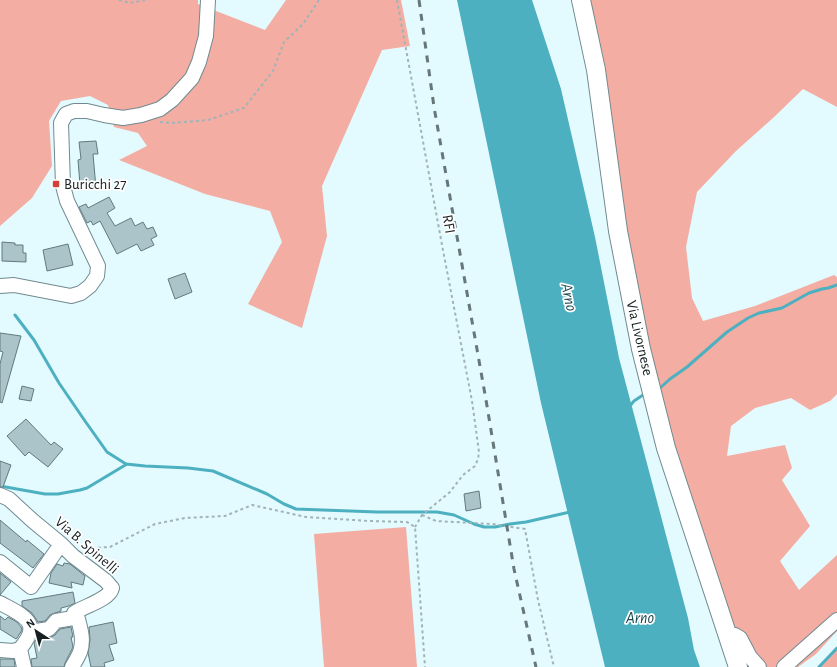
<svg xmlns="http://www.w3.org/2000/svg" width="837" height="667" viewBox="0 0 837 667" font-family="'Alegreya Sans',sans-serif">
  <style>
    .green { fill: #f3ada3 }
    .water { fill: #4db0c1 }
    .lines { fill: none; stroke-linecap: round; stroke-linejoin: round }
    .stream { stroke: #4db0c1; stroke-width: 3 }
    .building { fill: #aac4ca; stroke: #617a7f }
    .minor-casing { stroke: #718a8f; stroke-width: 16 }
    .major-casing { stroke: #718a8f; stroke-width: 20 }
    .path { stroke: #a0b3b6; stroke-width: 2; stroke-dasharray: 3 3; stroke-linecap: butt }
    .minor { stroke: #fff; stroke-width: 14 }
    .major { stroke: #fff; stroke-width: 18 }
    .rail { stroke: #677679; stroke-width: 3; stroke-dasharray: 7 7; stroke-linecap: butt }
    .poi-dot { fill: #d0423a; stroke: #fff; stroke-width: 1.5 }
    .labels { text-anchor: middle; stroke-width: 3.5; stroke-linejoin: round; paint-order: stroke }
    .poi-label { font-size: 15px; fill: #151f21; stroke: #fff; text-anchor: start }
    .street-label { font-size: 15px; fill: #151f21; stroke: #fff }
    .water-label { font-size: 16px; font-style: italic; fill: #1a474e; stroke: #fff }
  </style>
  <rect width="100%" height="100%" fill="#e3fafe"/>
  <path class="green" d="M0,0H198V4L265,30L286,0H401L410,46L382,50L322,186L327,236L302,328L248,304L282,242L270,211L205,194L119,160L147,146L138,133L114,127L108,105L90,96L61,101L49,121L52,166L32,198L0,226Z
    M586,0H837V107L803,89L773,118L736,151L697,192L686,247L692,298L703,321L755,306L834,275L837,277V394L830,401L810,410L791,398L755,408L731,426L727,456L785,445L792,468L782,480L810,526L780,561L799,590L837,555V631L816,654L798,667H753L723,606L649,359Z
    M406,527L417,667H324L314,534Z
    M837,648V667H817Z"/>
  <path class="water" d="M457,0H532L561,89L595,237L619,358L688,618L694,650L700,667H605L541,403L461,19Z"/>
  <g class="lines">
    <path class="stream" d="M15,315L34,340L59,383L85,421L107,452L126,464L145,466L188,468L213,471L267,494L284,504L296,509L377,512H437L454,515L474,524L484,527H495L510,524L526,522L570,512
      M657,389L660,388L670,379L687,367L727,332L748,318L759,313L782,308L809,293L822,289L828,288L837,285
      M629,407L634,401L646,393
      M0,486L45,494H58L80,490L87,488L127,464
      M819,667L837,648"/>
  </g>
  <path class="building" d="M96,141L98,154H93L96,188L88,189L87,184L80,185L78,160L81,159L79,142Z
    M109,197L115,208L107,213L115,226L131,218L135,226L143,222L147,229L153,227L157,236L151,239L154,245L141,251L137,244L117,254L100,221L93,225L91,221L87,223L79,207L86,204L88,208Z
    M2,242L15,243V245H23V253H26V262L2,261Z
    M68,244L73,265L47,271L43,250Z
    M185,273L192,292L175,299L168,279Z
    M0,333L21,336L2,403L0,402V364L3,352L0,351Z
    M22,386L34,389L31,401L19,399Z
    M26,419L51,445L54,442L63,449L48,467L29,452L25,456L7,436Z
    M0,461L11,465L3,487H0Z
    M479,491L481,508L466,511L464,494Z
    M0,520L26,542L27,540L44,554L33,568L0,543Z
    M64,563L70,564L85,576L83,585L71,582L72,588L49,583L51,573L57,564L63,566Z
    M0,573L11,582L0,595Z
    M73,592L75,603L69,606L61,608V611L55,613L50,615L45,621L38,622L32,613L22,606V601Z
    M0,616L5,620L8,617L17,622L21,627L22,630L17,638L16,639L0,629Z
    M113,622L117,643L109,645L114,660L104,663L105,667H91L88,653L90,640L89,627Z
    M71,627L73,637H71L73,647L65,663L64,667H32L31,659L37,658L34,643L36,640L51,637L55,635L60,629Z
    M0,659H14L15,667H0Z"/>
  <g class="lines">
    <g class="minor-casing">
      <path id="minor" d="M0,286L14,285L71,296L81,293L90,286L97,276L98,266L67,201L63,186L61,123L66,114L74,111H87L104,115L123,118L141,115L160,109L172,100L192,78L199,62L206,36L208,0
        M0,495L9,499L33,521L61,544L73,556L106,581L112,588C109,600 84,606 74,613L73,618
        M0,562L31,587L61,544
        M0,603C9,608 28,616 30,626C32,633 24,644 20,649L13,651L0,650
        M30,632L49,629L56,621L73,618L78,619C81,630 84,641 80,652C78,657 75,662 72,667
        M728,636L735,635L740,638L750,657L759,667
        M20,649L24,667
        M784,667L837,620"/>
    </g>
    <g class="major-casing">
      <path id="major" d="M581,0L596,70L618,231L641,349L666,448L738,667"/>
    </g>
    <path class="path" d="M119,0L130,3L145,0
      M397,0L442,245L472,401L479,452L478,459L475,466L463,475L450,492L422,515L415,527
      M160,122L171,123L208,120L244,108L273,71L284,42L303,24L319,0
      M422,515L436,521L492,524L525,529L538,600L554,667
      M80,546L93,548L110,547L155,524L185,518L225,516L252,505L306,517L369,521L407,522L415,527L425,667"/>
    <use href="#minor" class="minor"/>
    <use href="#major" class="major"/>
    <path class="rail" d="M419,0L434,107L486,400L514,569L536,667"/>
  </g>
  <rect class="poi-dot" x="52" y="180" width="8" height="8" rx="2"/>
  <g class="labels">
    <g class="poi-label">
      <text x="64" y="189">Buricchi 27</text>
    </g>
    <g class="street-label">
      <text transform="translate(449 224) rotate(80)" y="5">RFI</text>
      <text transform="translate(640 338) rotate(77)" y="5">Via Livornese</text>
      <text transform="translate(87 545) rotate(41)" y="5">Via B. Spinelli</text>
    </g>
    <g class="water-label">
      <text transform="translate(570 297) rotate(78)" y="6">Arno</text>
      <text x="640" y="623">Arno</text>
    </g>
  </g>
  <g transform="translate(36 631) rotate(324)" stroke="#ffffff" stroke-width="3" paint-order="stroke">
  <path d="M0-3L7 15L0 10L-7 15Z" fill="#151f21"/>
  <text y="-6" font-size="11" font-weight="bold" text-anchor="middle" fill="#151f21">N</text>
  </g>
</svg>
